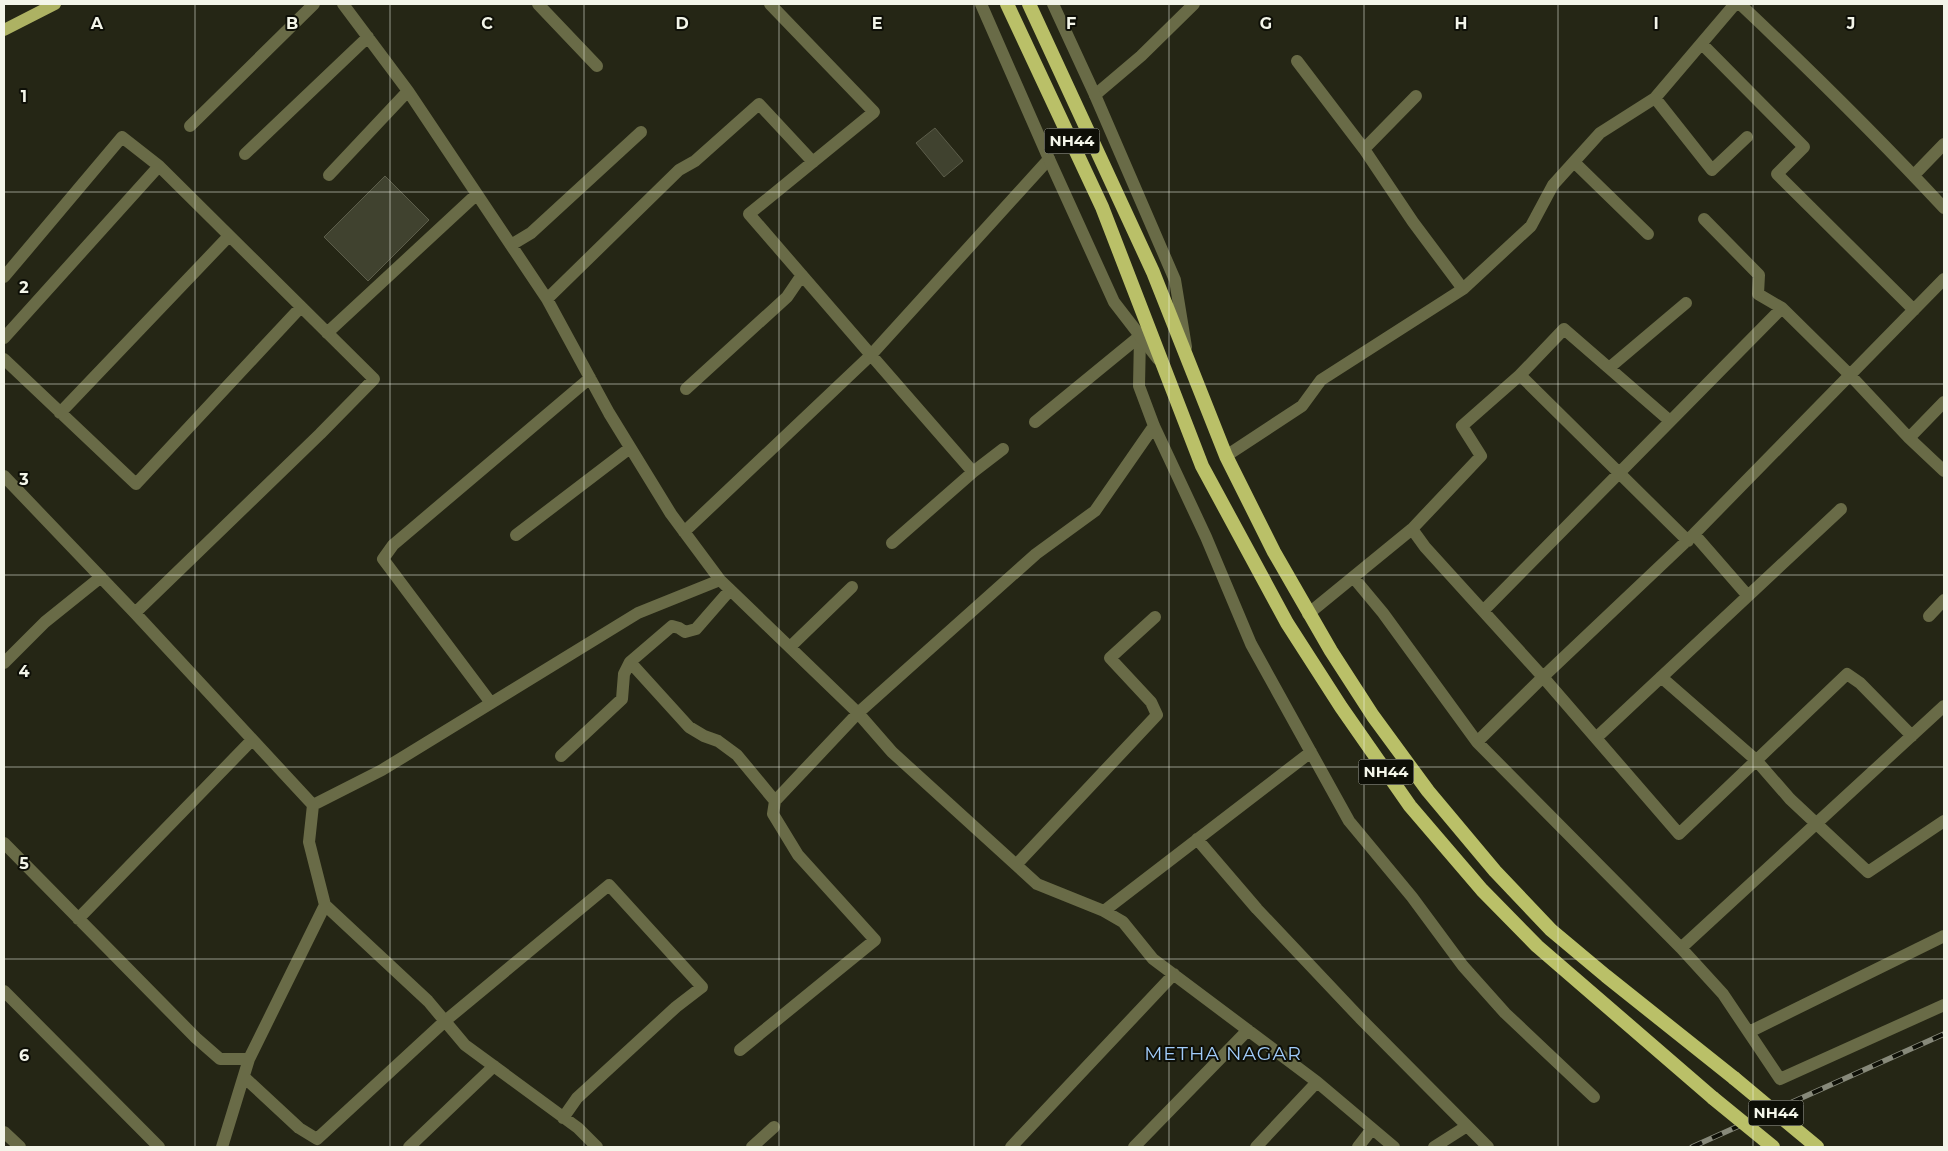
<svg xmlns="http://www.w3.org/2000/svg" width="1948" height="1151" viewBox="0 0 1948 1151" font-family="Montserrat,sans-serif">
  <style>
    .building { fill: #40422f; stroke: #5c5d4a }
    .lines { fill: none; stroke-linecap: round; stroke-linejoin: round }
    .minor { stroke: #696b47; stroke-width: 12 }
    .tertiary { stroke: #696b47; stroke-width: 12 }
    .primary { stroke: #adb263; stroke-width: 12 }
    .trunk { stroke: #bac068; stroke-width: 14 }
    .rail-casing { stroke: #87897a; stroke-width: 5.5 }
    .rail { stroke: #0e0f07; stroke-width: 4; stroke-dasharray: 11; stroke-linecap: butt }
    .trunk-bridge { stroke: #bac068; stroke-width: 14 }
    .grid { fill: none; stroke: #f3f5e9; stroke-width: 1; stroke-opacity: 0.55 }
    .labels { text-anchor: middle; stroke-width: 4; stroke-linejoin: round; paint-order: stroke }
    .shield { fill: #0e0f07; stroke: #aeb0a5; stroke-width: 1 }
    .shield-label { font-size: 15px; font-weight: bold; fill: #f3f5e9 }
    .quarter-label { font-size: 19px; letter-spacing: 1px; fill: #a1ccfa; stroke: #0e0f07 }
    .grid-label { font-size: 16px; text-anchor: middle; font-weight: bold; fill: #f3f5e9; stroke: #0e0f07; stroke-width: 4; stroke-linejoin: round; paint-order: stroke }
  </style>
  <rect width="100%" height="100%" fill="#252615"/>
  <path class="building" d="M935,128L963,161L944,177L916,143Z
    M385,176L429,220L368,281L324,237Z"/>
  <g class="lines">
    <path class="minor" d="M343,4L408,91L547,299L609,413L671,514L720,580L858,713L892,752L1037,884L1104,911L1311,752
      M538,4L597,66
      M770,4L874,112L749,214L871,355L1049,159
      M1740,4C1810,70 1878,137 1944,208
      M1702,44L1804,147L1777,174L1914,310
      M1297,61L1364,149L1413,222L1463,289
      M1095,95L1141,56L1194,4
      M1655,98L1712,170L1747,137
      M190,126L314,4
      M1364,149L1416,96
      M245,154L368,37
      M1574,162L1648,234
      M329,175L408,91
      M1914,175L1944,144
      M1704,219L1759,275L1758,294L1782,308
      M511,245L531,233L641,132
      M4,277L122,137L159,166L374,379L320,434L135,613
      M547,299L679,170L695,161L759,104L813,162
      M327,333L477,194
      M1140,336L1139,386L1154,426L1206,537L1251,644L1349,821L1412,897L1463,966L1505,1013L1594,1097
      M4,338L159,166
      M4,359L136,484L301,307
      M1609,368L1686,303
      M1520,375L1564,329L1670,421
      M686,389L787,297L802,275
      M60,413L229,236
      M1035,422L1140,336
      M1909,438L1944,402
      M1226,456L1302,406L1321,380L1463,289L1531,226L1553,185L1600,133L1655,98L1735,4
      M4,476L135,613L313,805L309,842L325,905L249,1059L222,1147
      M684,532L871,355L973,472
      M1694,534L1748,596
      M516,535L630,448
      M1688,541L1520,375L1462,426L1481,456L1412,529L1425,547L1543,677L1679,834L1847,674L1860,683L1912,736
      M892,543L973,472L1003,449
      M1353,577L1383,613L1477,742L1681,948L1723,994L1780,1079L1944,1005
      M730,590L696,629L685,632L679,628L672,626L630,662L689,727L704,736L718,741L737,755L775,801
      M1483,611L1782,308L1850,375L1909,438L1944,471
      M1308,614L1412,529
      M1929,616L1944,600
      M790,647L852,587
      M4,663L45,622L101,577
      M1661,677L1756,760L1790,799L1868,872L1944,821
      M491,703L383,559L393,545L590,378
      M1596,738L1841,509
      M1477,742L1543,677L1694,534L1944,279
      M561,756L622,699L624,674L630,662
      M313,805L382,770L638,613L720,580
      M1197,839L1257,909L1360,1018L1488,1147
      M4,843L196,1038L220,1059H249
      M1016,865L1157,715L1151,702L1110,658L1155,617
      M325,905L428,1001L465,1045L578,1128L597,1147
      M1104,911L1123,922L1153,959L1317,1082L1256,1147
      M78,919L252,740
      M1681,948L1944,706
      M1749,1032L1944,936
      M740,1050L875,940L798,855L773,814L775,801L858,713L1036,554L1095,511L1154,426
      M244,1077L299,1128L317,1139L445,1021L609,885L702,987L676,1007L577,1098L563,1118
      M1317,1082L1394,1147
      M4,1132L20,1147
      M409,1147L494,1066
      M752,1147L774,1127
      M1011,1147L1174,974
      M1134,1147L1248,1030
      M1358,1147L1372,1129
      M1434,1147L1467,1126"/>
    <path class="tertiary" d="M981,4L1049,159L1114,302L1158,359
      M1053,4L1095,95L1175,280L1186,347
      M4,991L159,1147"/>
    <path class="primary" d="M4,30L55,4"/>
    <path class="trunk" d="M1007,4L1102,207L1202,466L1287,623L1341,707L1410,806L1482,890L1537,946L1713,1098
      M1029,4L1153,272L1226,456L1274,552L1331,651L1373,716L1428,791L1495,871L1551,930L1606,976L1734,1078"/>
    <g class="rail-casing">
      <path id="rail" d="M1692,1147L1944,1034"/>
    </g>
    <use href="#rail" class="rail"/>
    <path class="trunk-bridge" d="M1734,1078L1817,1147
      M1713,1098L1773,1147"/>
  </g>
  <path class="grid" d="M195,4V1147M390,4V1147M584,4V1147M779,4V1147M974,4V1147M1169,4V1147M1364,4V1147M1558,4V1147M1753,4V1147M4,192H1944M4,384H1944M4,575H1944M4,767H1944M4,959H1944"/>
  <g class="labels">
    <g class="shield">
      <rect x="1044.5" y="128.5" width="55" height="25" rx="4"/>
      <rect x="1358.5" y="759.5" width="55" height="25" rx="4"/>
      <rect x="1748.5" y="1100.5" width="55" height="25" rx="4"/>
    </g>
    <g class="shield-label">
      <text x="1072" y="146">NH44</text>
      <text x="1386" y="777">NH44</text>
      <text x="1776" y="1118">NH44</text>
    </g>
    <g class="quarter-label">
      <text x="1223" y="1060">METHA NAGAR</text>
    </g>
  </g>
  <g class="grid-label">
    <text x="97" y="29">A</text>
    <text x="292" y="29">B</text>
    <text x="487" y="29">C</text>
    <text x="682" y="29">D</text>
    <text x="877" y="29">E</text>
    <text x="1071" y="29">F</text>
    <text x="1266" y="29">G</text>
    <text x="1461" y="29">H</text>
    <text x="1656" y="29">I</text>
    <text x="1851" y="29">J</text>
    <text x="24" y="102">1</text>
    <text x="24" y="293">2</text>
    <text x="24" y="485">3</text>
    <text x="24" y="677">4</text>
    <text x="24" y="869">5</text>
    <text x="24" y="1061">6</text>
  </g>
  <rect width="1948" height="1151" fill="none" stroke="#f3f5e9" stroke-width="10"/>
</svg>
